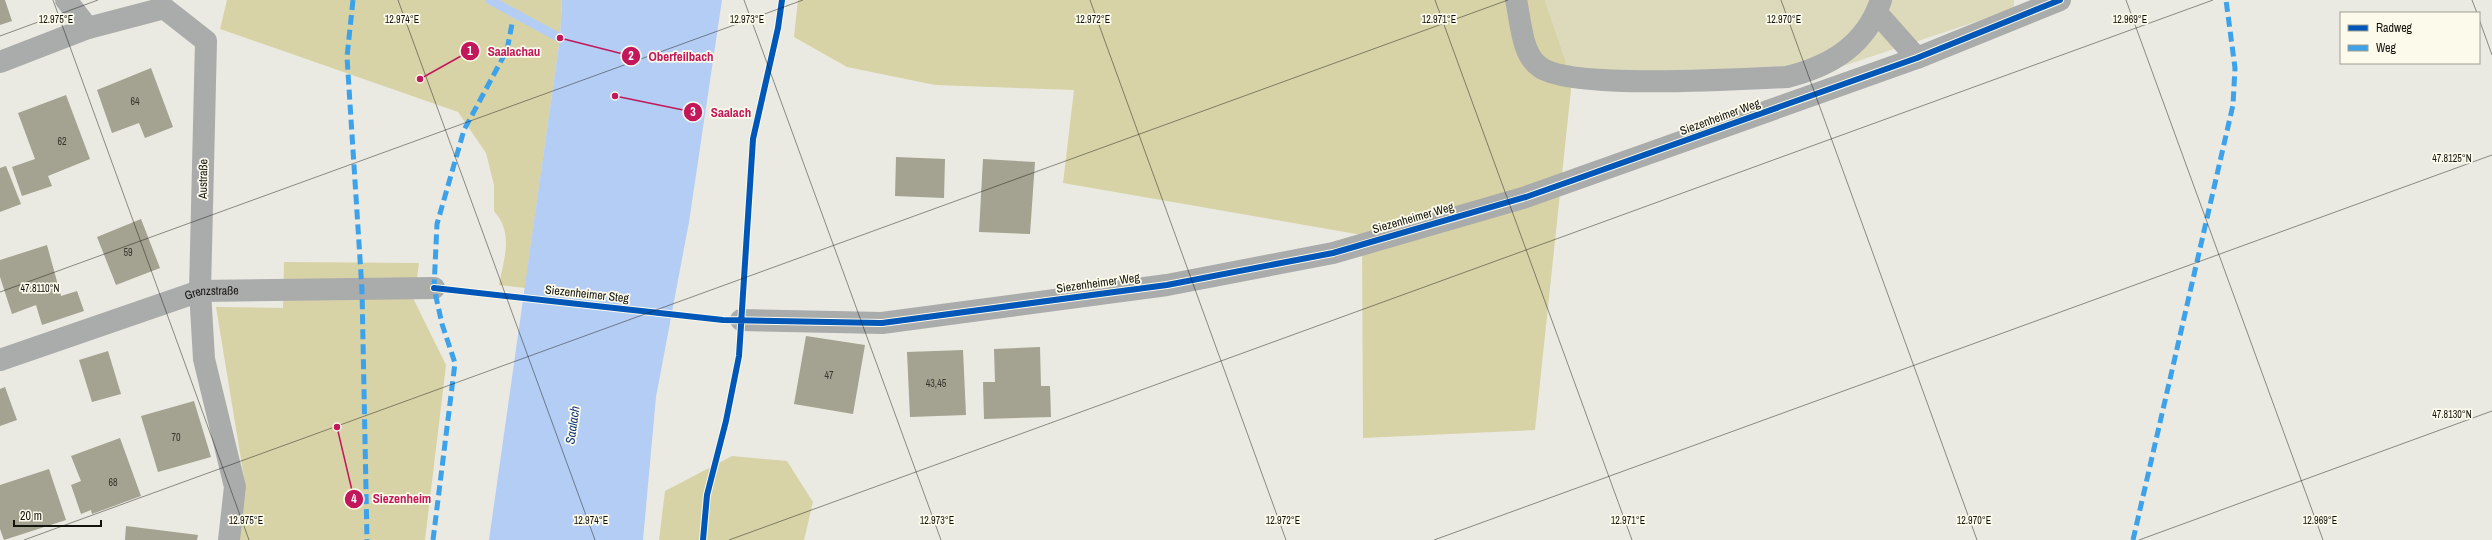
<svg xmlns="http://www.w3.org/2000/svg" width="2492" height="540" viewBox="0 0 2492 540" font-family="'Archivo Narrow',sans-serif">
  <style>
    .green { fill: #dddabb }
    .forest { fill: #d7d3a7 }
    .water { fill: #b4cdf5 }
    .lines { fill: none; stroke-linecap: round; stroke-linejoin: round }
    .stream { stroke: #b4cdf5; stroke-width: 9 }
    .building { fill: #a4a290 }
    .path { stroke: #aeaeac; stroke-width: 2.5; stroke-dasharray: 3 2; stroke-linecap: butt }
    .minor { stroke: #aaabab; stroke-width: 22 }
    .quiet { stroke: #3da2e9; stroke-width: 5; stroke-dasharray: 10 5; stroke-linecap: butt }
    .cycleway-casing { stroke: #fcfbeb; stroke-width: 8 }
    .cycleway { stroke: #0057b8; stroke-width: 6 }
    .ticks { fill: none; stroke: #13130e; stroke-width: 1; stroke-opacity: 0.45 }
    .labels { text-anchor: middle; stroke-width: 3.5; stroke-linejoin: round; paint-order: stroke }
    .number-label { font-size: 10px; fill: #37372e }
    .street-label { font-size: 12px; fill: #13130e; stroke: #fcfbeb }
    .water-label { font-size: 13px; font-style: italic; fill: #13377c; stroke: #fcfbeb }
    .ticks-label { font-size: 10px; text-anchor: middle; fill: #13130e; stroke: #fcfbeb; stroke-width: 3.5; stroke-linejoin: round; paint-order: stroke }
    .leader { fill: none; stroke: #c2185b; stroke-width: 1.5 }
    .callout-dot { fill: #c2185b; stroke: #fcfbeb; stroke-width: 1.5 }
    .mark-label { font-size: 12px; text-anchor: middle; font-weight: bold; fill: #fff }
    .callout-label { font-size: 13px; text-anchor: middle; font-weight: bold; fill: #c2185b; stroke: #fcfbeb; stroke-width: 3.5; stroke-linejoin: round; paint-order: stroke }
  </style>
  <rect width="100%" height="100%" fill="#eaeae2"/>
  <path class="green" d="M1545,0H2014V9L1816,75L1572,80Z"/>
  <path class="forest" d="M227,0H562L560,38L525,288L499,285C504,258 514,234 494,211V185L486,153L458,112L220,29Z
    M798,0H1545L1572,80L1535,430L1363,438L1362,235L1063,183L1074,90L935,85L847,67L794,37Z
    M284,262L419,263L414,300L446,365L425,540H239L246,490L216,307L283,308Z
    M732,456L787,461L813,502L804,540H659L665,491Z"/>
  <path class="water" d="M562,0H722L689,222L656,397L643,540H489L560,38Z"/>
  <g class="lines">
    <path class="stream" d="M490,0L560,38L567,46"/>
  </g>
  <path class="building" d="M0,0H5L12,21L0,25Z
    M151,68L173,127L145,138L139,123L112,133L97,90Z
    M66,95L90,159L48,176L52,186L22,196L12,167L35,159L18,113Z
    M896,157L945,159L944,198L895,196Z
    M983,159L1035,162L1030,234L979,232Z
    M6,166L21,204L0,212V168Z
    M141,219L160,268L116,285L97,237Z
    M47,245L61,296L77,291L84,311L42,325L36,305L12,314L0,277V260Z
    M806,336L865,345L853,414L794,404Z
    M1040,347L1041,386H1050L1051,417L984,419L983,382H995L994,349Z
    M963,350L966,415L910,417L907,352Z
    M108,351L121,394L92,402L79,360Z
    M5,387L17,420L0,426V389Z
    M194,401L211,457L158,472L141,416Z
    M120,438L141,496L92,514L91,510L81,514L71,485L81,481L71,456Z
    M49,469L66,520L4,540L0,529V485Z
    M126,526L198,535L197,540H125Z"/>
  <g class="lines">
    <path class="path" d="M459,291L716,319"/>
    <g class="minor">
      <path d="M66,0L88,28"/>
      <path d="M1516,0C1521,21 1521,54 1540,67C1570,90 1741,79 1787,77C1831,66 1866,45 1881,0"/>
      <path d="M1877,13L1917,58"/>
      <path d="M0,62L88,28L164,8L206,41L200,291L204,359L235,487L229,540"/>
      <path d="M741,320L882,323L1167,285L1333,253L1526,197L1917,58L2060,0"/>
      <path id="s1" d="M0,360L200,291L434,288"/>
    </g>
    <path class="quiet" d="M353,0L347,57L362,290L367,540
      M433,540L455,363L442,324L434,288L437,224L464,130L507,50L512,24
      M2133,540L2233,105L2235,68L2226,0"/>
    <g class="cycleway-casing">
      <path id="cycleway" d="M434,288L723,320L882,323L1167,285L1333,253L1526,197L1917,58L2060,0
        M703,540L707,495L726,421L739,356L753,139L778,28L782,0"/>
    </g>
    <use href="#cycleway" class="cycleway"/>
  </g>
  <path class="ticks" d="M53,0L249,540M398,0L595,540M744,0L941,540M1090,0L1286,540M1435,0L1632,540M1781,0L1977,540M2126,0L2323,540M2472,0L2477,13M2479,19L2492,55M0,36L98,0M0,292L803,0M24,540L1508,0M729,540L2213,0M1434,540L2492,155M2139,540L2492,411"/>
  <g class="labels">
    <g class="number-label">
      <text x="135" y="105">64</text>
      <text x="62" y="145">62</text>
      <text x="128" y="256">59</text>
      <text x="829" y="379">47</text>
      <text x="936" y="387">43,45</text>
      <text x="176" y="441">70</text>
      <text x="113" y="486">68</text>
    </g>
    <g class="street-label">
      <text transform="translate(1720 117) rotate(-20)" y="4">Siezenheimer Weg</text>
      <text transform="translate(203 179) rotate(-89)" y="4">Austraße</text>
      <text transform="translate(1413 218) rotate(-16)" y="4">Siezenheimer Weg</text>
      <text transform="translate(1098 283) rotate(-8)" y="4">Siezenheimer Weg</text>
      <text transform="translate(587 294) rotate(6)" y="4">Siezenheimer Steg</text>
      <text dy="4" stroke="none"><textPath href="#s1" startOffset="223">Grenzstraße</textPath></text>
    </g>
    <g class="water-label">
      <text transform="translate(572 425) rotate(-82)" y="5">Saalach</text>
    </g>
  </g>
  <g class="ticks-label">
    <text x="56" y="23">12.975°E</text>
    <text x="402" y="23">12.974°E</text>
    <text x="747" y="23">12.973°E</text>
    <text x="1093" y="23">12.972°E</text>
    <text x="1439" y="23">12.971°E</text>
    <text x="1784" y="23">12.970°E</text>
    <text x="2130" y="23">12.969°E</text>
    <text x="2452" y="162">47.8125°N</text>
    <text x="40" y="292">47.8110°N</text>
    <text x="2452" y="418">47.8130°N</text>
    <text x="246" y="524">12.975°E</text>
    <text x="591" y="524">12.974°E</text>
    <text x="937" y="524">12.973°E</text>
    <text x="1283" y="524">12.972°E</text>
    <text x="1628" y="524">12.971°E</text>
    <text x="1974" y="524">12.970°E</text>
    <text x="2320" y="524">12.969°E</text>
  </g>
  <path class="leader" d="M420 79L470 51M560 38L631 56M615 96L693 112M337 427L354 499"/>
  <g class="callout-dot">
    <circle cx="420" cy="79" r="4"/>
    <circle cx="560" cy="38" r="4"/>
    <circle cx="615" cy="96" r="4"/>
    <circle cx="337" cy="427" r="4"/>
    <circle cx="470" cy="51" r="10"/>
    <circle cx="631" cy="56" r="10"/>
    <circle cx="693" cy="112" r="10"/>
    <circle cx="354" cy="499" r="10"/>
  </g>
  <g class="mark-label">
    <text x="470" y="55">1</text>
    <text x="631" y="60">2</text>
    <text x="693" y="116">3</text>
    <text x="354" y="503">4</text>
  </g>
  <g class="callout-label">
    <text x="514" y="56">Saalachau</text>
    <text x="681" y="61">Oberfeilbach</text>
    <text x="731" y="117">Saalach</text>
    <text x="402" y="503">Siezenheim</text>
  </g>
  <rect x="2340" y="12" width="140" height="52" fill="#fcfbeb" stroke="#9f9e93"/>
  <rect x="2348" y="25" width="20" height="6" fill="#0057b8" stroke="#9f9e93"/>
  <text x="2376" y="32" font-size="12" fill="#13130e">Radweg</text>
  <rect x="2348" y="45" width="20" height="6" fill="#3da2e9" stroke="#9f9e93"/>
  <text x="2376" y="52" font-size="12" fill="#13130e">Weg</text>
  <path d="M14 520v6h87v-6" fill="none" stroke="#13130e" stroke-width="2"/>
  <text x="20" y="520" font-size="12" fill="#13130e" stroke="#fcfbeb" stroke-width="3" paint-order="stroke">20 m</text>
</svg>
